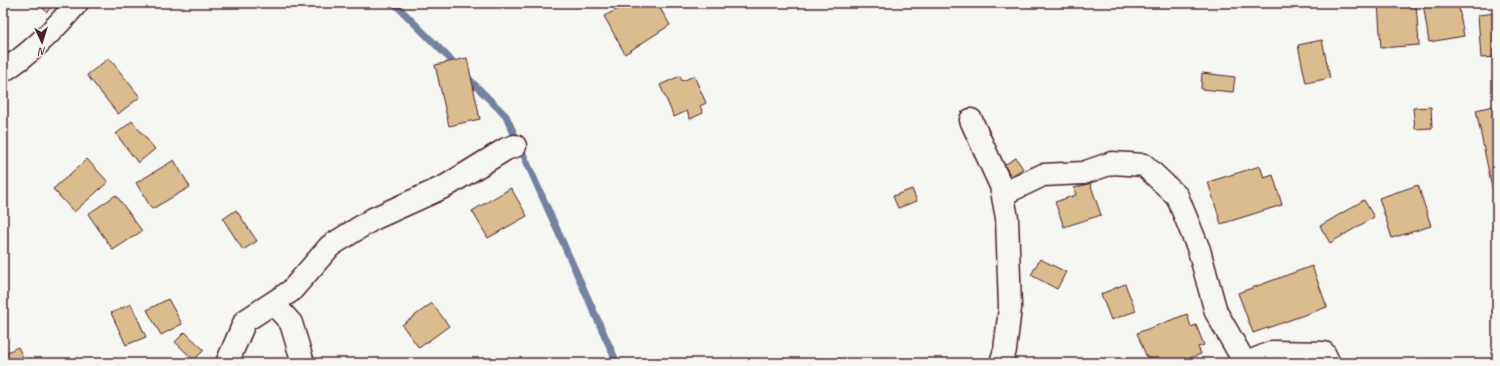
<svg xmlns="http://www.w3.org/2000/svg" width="1500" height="366" viewBox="0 0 1500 366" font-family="Caveat,sans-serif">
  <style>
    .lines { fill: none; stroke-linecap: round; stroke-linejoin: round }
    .stream { stroke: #75829f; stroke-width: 7 }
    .building { fill: #dabc8e; stroke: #4a1f2b }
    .street-casing { stroke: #4a1f2b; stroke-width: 25 }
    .street { stroke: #f6f6f2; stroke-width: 22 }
  </style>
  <rect width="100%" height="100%" fill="#f6f6f2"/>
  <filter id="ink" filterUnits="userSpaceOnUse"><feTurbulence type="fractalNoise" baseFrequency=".025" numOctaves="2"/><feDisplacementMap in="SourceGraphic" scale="8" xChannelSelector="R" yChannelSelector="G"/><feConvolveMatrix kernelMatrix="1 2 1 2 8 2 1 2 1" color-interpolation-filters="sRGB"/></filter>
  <g filter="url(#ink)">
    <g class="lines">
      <path class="stream" d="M394,3L459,68
        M466,76L506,116L617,363"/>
    </g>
    <path class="building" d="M37,3H55L47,12Z
      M630,3H657L670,25L625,54L604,16Z
      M1378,3H1416L1419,45L1381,48Z
      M1423,3H1458L1464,36L1429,42Z
      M1497,13V57L1481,58L1478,15Z
      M1322,40L1330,78L1306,83L1298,45Z
      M109,58L140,97L118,114L87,75Z
      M467,58L480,119L449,126L435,65Z
      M1202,73L1235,77L1233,92L1201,89Z
      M680,76L682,81L694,76L706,103L700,106L703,113L690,119L687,111L674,117L660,85Z
      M1497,105V187L1492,188L1476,110Z
      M1431,107L1432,128L1415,129L1413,108Z
      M132,121L155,149L138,163L116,134Z
      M1016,158L1023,169L1011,176L1004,165Z
      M87,159L108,182L74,212L53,189Z
      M174,160L190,187L152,209L136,183Z
      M1260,166L1264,178L1273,175L1282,205L1221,224L1208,182Z
      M1090,183L1101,215L1064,227L1055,202L1076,195L1074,188Z
      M1418,185L1431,226L1392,238L1379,198Z
      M511,188L527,216L488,238L472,211Z
      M912,189L917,201L898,208L893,196Z
      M116,195L142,231L113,250L88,214Z
      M1364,200L1374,217L1330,243L1320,226Z
      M236,210L257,241L243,250L223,219Z
      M1497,213V244L1491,215Z
      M1040,259L1066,272L1057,289L1031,275Z
      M1312,266L1327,307L1253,333L1238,293Z
      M1125,284L1136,311L1111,320L1101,294Z
      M168,299L182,324L161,335L147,310Z
      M432,303L449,326L419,348L402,325Z
      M131,304L146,337L126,345L111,313Z
      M1187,314L1191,327L1196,325L1204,345L1198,347L1201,354L1177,363H1149L1137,333Z
      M185,332L204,350L194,360L175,342Z
      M18,347L26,363H5L3,354Z
      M1497,347V362L1496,363L1493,348Z"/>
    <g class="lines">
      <g class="street-casing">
        <path id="street" d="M3,71C32,53 55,29 77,3
          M971,120L1001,186L1007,218L1010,308L1005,350L1001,363
          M1003,194L1043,175L1083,173L1112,163L1144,165L1177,196L1199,250L1216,312L1245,363
          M273,303L291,323L303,363
          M227,363L245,321L291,291L330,246L373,219L446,186L506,149L515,146
          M1247,363L1273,352L1324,353L1329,363"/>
      </g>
      <use href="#street" class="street"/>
    </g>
  </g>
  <rect width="1500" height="366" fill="none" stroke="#f6f6f2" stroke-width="16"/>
  <rect x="8" y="8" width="1484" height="350" fill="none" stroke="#4a1f2b" stroke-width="1.5" filter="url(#ink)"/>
  <g transform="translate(42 42) rotate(176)" stroke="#f6f6f2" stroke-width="3" paint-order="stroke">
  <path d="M0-3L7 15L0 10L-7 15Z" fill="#4a1f2b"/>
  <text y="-6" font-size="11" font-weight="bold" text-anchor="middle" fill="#4a1f2b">N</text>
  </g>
</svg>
